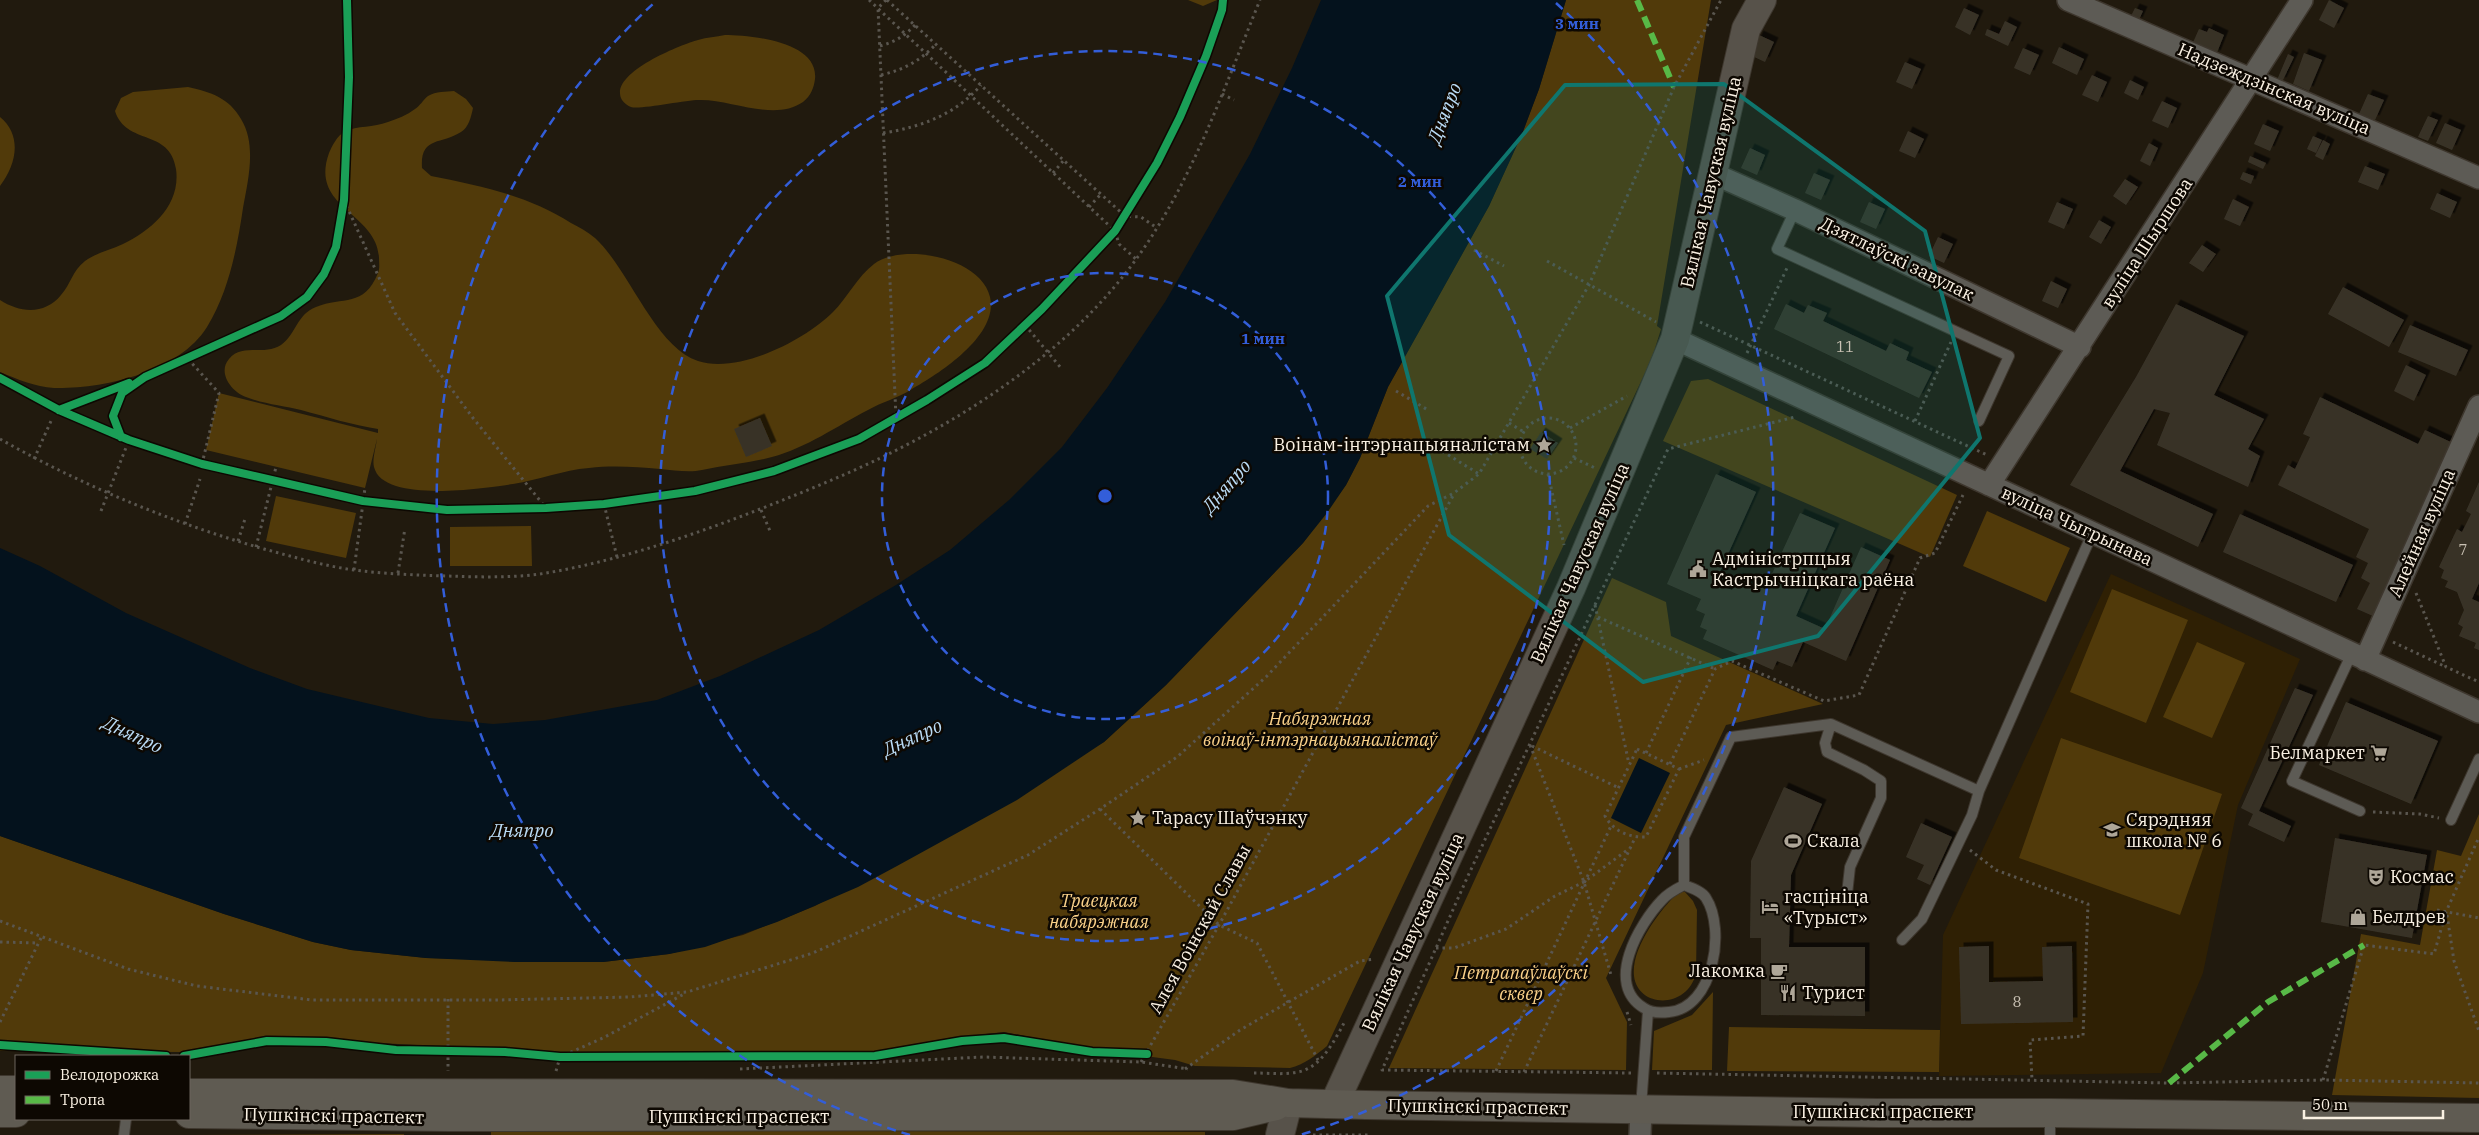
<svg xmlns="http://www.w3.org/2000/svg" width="2479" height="1135" viewBox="0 0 2479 1135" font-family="'IBM Plex Serif',serif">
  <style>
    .built { fill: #2f2004 }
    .green { fill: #513a0a }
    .water { fill: #04121d }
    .building { fill: #393328; filter: url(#shadow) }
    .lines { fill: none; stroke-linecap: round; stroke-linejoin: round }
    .lane-casing { stroke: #3e372e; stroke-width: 12 }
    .street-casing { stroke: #3e372e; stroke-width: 24 }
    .secondary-casing { stroke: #3e372e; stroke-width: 30 }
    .primary-casing { stroke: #3e372e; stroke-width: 30 }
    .path { stroke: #5a564f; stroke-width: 3; stroke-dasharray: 2.5 4; stroke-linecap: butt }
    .lane { stroke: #5d5b55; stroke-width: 10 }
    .street { stroke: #5d5b55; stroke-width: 21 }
    .secondary { stroke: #57524a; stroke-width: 28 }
    .primary { stroke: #5f5b52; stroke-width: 28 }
    .quiet { stroke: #58b947; stroke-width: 6; stroke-dasharray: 12 6; stroke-linecap: butt }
    .cycleway-casing { stroke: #0d0802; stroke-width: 11 }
    .cycleway { stroke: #1a9f57; stroke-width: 8 }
    .marked { fill: #0f766e; fill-opacity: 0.2; stroke: #0f766e; stroke-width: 4; stroke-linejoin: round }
    .ring { fill: none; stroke: #335ed9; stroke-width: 2.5; stroke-dasharray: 9 6 }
    .labels { text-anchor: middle; stroke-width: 5; stroke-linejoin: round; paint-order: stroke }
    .number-label { font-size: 15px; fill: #cac2b4 }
    .street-label { font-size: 18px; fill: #faf1e3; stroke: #0d0802 }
    .poi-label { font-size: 18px; fill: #faf1e3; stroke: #0d0802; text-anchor: start }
    .park-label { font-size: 18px; font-style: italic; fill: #fad189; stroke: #0d0802 }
    .water-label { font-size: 19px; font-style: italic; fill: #badbf5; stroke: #0d0802 }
    .centre { fill: #335ed9; stroke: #0d0802; stroke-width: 2.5 }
    .ring-label { font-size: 15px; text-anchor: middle; font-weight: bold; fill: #335ed9; stroke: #0d0802; stroke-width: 5; stroke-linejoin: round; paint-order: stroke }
  </style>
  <defs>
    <filter id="shadow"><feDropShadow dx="4.5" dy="-4.5" stdDeviation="0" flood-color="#0009"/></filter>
  </defs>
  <rect width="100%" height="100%" fill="#211a0e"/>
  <path class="built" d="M2111,574L2300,659L2238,805L2203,973L2161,1073L1939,1076L1943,935Z"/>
  <path class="green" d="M1188,0H1217L1203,6Z
    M1566,0H1711L1657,326L1661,329L1648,371L1645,373L1327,1046C1316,1055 1304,1065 1290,1068L1195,1066L1175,1060L1092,1049L1004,1032L950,1038L878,1051L585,1054L267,1037L181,1052L0,1051V836L224,914L313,942L351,950L426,958L603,962L669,954L743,935L815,906L1104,742L1166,685L1303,543L1346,485L1360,458L1388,387L1489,206L1522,134L1539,89Z
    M725,35C749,35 819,41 815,79C814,87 811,96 803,102C774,122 731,99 699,100C685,100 639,110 631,107C628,106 624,103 622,100C607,74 680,45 698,40C707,37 716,37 725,35Z
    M188,87C211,92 229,98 241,119C257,145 248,180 243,208C237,248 229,291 207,327C179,372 104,389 54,388C35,387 17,379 0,372V300C20,313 45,315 61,295C71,284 72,271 85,261C96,253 110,250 123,244C152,230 181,205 176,169C170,128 126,146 115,111L121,98L133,92Z
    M454,91L466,99L473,108C471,117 469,127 461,132C441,145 420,136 422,168L431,176C481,186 527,195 571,223C579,227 588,232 595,238C629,269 655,347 698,361C738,374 804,341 833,312C847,298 858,276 874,264C904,242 981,258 990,297C999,335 940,373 912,389C898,398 882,402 868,410C837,426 806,448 772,457C750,463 725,465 702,470C689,473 674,470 660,469C637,467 613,465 589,468C563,470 539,480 513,484C485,488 383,504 374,467C372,460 376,447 377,439L365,488L206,450L219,393L378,433V429C352,425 327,417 301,410C284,406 263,404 246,397C232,392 217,373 229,359C242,343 264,356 281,345C296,334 297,314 316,307C343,296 364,308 378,273C380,268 379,263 379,258C377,212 309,209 329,153C332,146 337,136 344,132C358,125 373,128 388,122C397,119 407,115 415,109C420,106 423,100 428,96C436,91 446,92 454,91Z
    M0,117C23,136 16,165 0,186Z
    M1708,379L1957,495L1930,557L1663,441L1691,381Z
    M276,496L356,513L346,558L266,541Z
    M1987,511L2070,548L2046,602L1963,566Z
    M531,526L532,566H450V527Z
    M1612,578L1666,602L1671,636L1823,704L1726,725L1606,978L1627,1022L1626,1070L1389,1068Z
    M2112,589L2188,620L2146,723L2070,692Z
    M2197,642L2245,663L2212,738L2163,717Z
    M2061,738L2222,794L2180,915L2019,858Z
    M2479,814V1098L2332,1095L2361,934L2420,945L2437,850L2461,856Z
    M1678,892H1685L1693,901L1697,910L1696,973C1688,1009 1638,1009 1634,976C1631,947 1660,911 1678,892Z
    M1713,992L1712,1070H1652L1654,1031L1692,1015Z
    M1729,1027L1940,1030L1939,1072L1727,1071Z
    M491,1130L1205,1132V1135H491Z
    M404,1134V1135H184Z"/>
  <path class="water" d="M1321,0H1566L1539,89L1522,134L1489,206L1388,387L1360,458L1346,485L1327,513L1303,543L1166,685L1104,742L1017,800L897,866L858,887L777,922L705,947L669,954L603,962H515L426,958L351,950L313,942L224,914L0,836V548L40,566L126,613L250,668L307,689L429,718L493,724L545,720L657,700L720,676L819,630L896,585L950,550L1009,500L1062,447L1107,388L1165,302L1213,219L1250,154L1292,68Z
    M1639,758L1670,773L1641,833L1611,818Z"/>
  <path class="building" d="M2329,0L2344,8L2334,28L2319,20Z
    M1964,8L1979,15L1970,35L1955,27Z
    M2135,8L2143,11L2138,22L2130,18Z
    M2005,21L2017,27L2008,46L1985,35L1987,29L1999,34Z
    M2209,28L2224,35L2216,55L2191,47L2199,29L2207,32Z
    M1759,35L1774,42L1765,62L1750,55Z
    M2059,47L2084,59L2077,75L2052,63Z
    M2023,48L2039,55L2030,75L2014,68Z
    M2304,53L2322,60L2309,91L2293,84Z
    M2288,54L2294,57L2282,82L2277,80Z
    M1905,62L1921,69L1912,89L1896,82Z
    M2092,75L2107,82L2098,102L2082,95Z
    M2130,80L2144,87L2138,100L2124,93Z
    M2368,94L2384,100L2375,120L2359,114Z
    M2162,101L2177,108L2168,128L2152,121Z
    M2428,116L2438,120L2428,141L2418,137Z
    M2445,123L2461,130L2452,150L2436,143Z
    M2263,124L2279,131L2270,151L2254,144Z
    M1908,131L1924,139L1915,158L1899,151Z
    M2313,136L2322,140L2316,153L2307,149Z
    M2323,140L2330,144L2323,160L2315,156Z
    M2149,143L2158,148L2150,166L2140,161Z
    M1750,148L1765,155L1757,175L1741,168Z
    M2250,156L2266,163L2263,169L2248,162Z
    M2365,166L2385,174L2378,190L2358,182Z
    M2243,172L2254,176L2251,184L2240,179Z
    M1814,173L1830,180L1821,200L1805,193Z
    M2125,179L2138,187L2126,205L2113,196Z
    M2437,193L2457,202L2450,218L2430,209Z
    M2233,199L2249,207L2240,226L2224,219Z
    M1869,202L1885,209L1876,229L1860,222Z
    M2057,202L2073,209L2064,229L2048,222Z
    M2099,220L2111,227L2101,244L2089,237Z
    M1938,237L1953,244L1944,263L1929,256Z
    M2202,245L2216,254L2203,272L2189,263Z
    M2051,281L2067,289L2058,308L2042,301Z
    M2343,287L2404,320L2389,347L2328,314Z
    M1786,304L1804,313L1808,305L1827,313L1823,321L1886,351L1890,343L1909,352L1906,360L1932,372L1919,398L1774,329Z
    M2176,304L2244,336L2214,395L2264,419L2248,449L2260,456L2248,487L2157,445L2170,413L2154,409L2120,471L2213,514L2198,547L2070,485L2136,377Z
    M2410,325L2468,350L2456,376L2398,352Z
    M2406,365L2426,375L2414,401L2394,391Z
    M2320,397L2418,444L2425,430L2455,444L2373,616L2357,609L2370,583L2361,578L2368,563L2356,557L2369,529L2278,485L2288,465L2295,469L2310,437L2303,434Z
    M760,418L772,446L746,457L734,429Z
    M1541,432L1558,443L1547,459L1530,449Z
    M1716,474L1756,492L1715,583L1732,590L1738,577L1765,589L1800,513L1835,528L1796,616L1825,629L1861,547L1890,560L1846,661L1803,642L1792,667L1777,661L1773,670L1703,639L1707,630L1700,627L1705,614L1696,610L1701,599L1667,584Z
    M2479,482V583L2472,599L2479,602V650L2474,648L2476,643L2459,636L2463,627L2458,624L2464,610L2457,592L2445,587L2448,581L2441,578L2444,570L2439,567L2457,529L2462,532L2471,514L2466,511Z
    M2240,514L2353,565L2336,602L2223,552Z
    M2295,688L2313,695L2259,811L2291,826L2284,842L2248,825L2253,814L2241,808Z
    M2346,702L2438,741L2411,804L2319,765Z
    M1784,787L1822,804L1791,875L1789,947H1865V1016L1761,1015V938H1750L1751,861Z
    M1921,823L1952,837L1930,885L1917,879L1924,865L1906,857Z
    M2335,838L2427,855L2412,938L2321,922Z
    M1989,946V982L2043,981L2042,947L2072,946L2073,1022L1961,1024L1959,947Z"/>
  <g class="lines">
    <g class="lane-casing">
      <path id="lane" d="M1795,210L1777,249L2009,356L1979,421
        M2352,653L2292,781L2360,811
        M1831,724L1825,743L1827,752L1864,770L1881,781V798L1850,867L1847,894
        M2451,820L2479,759
        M1684,885V837L1731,737L1831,724L1979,791L2092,534
        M1684,885C1691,888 1702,891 1706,898C1726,929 1714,1008 1669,1012C1661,1013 1651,1013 1644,1008C1604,984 1639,924 1662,900C1668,893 1676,889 1684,885Z
        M1902,940L1922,919L1972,815L1979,791
        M1641,1107L1648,1011
        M124,1135L126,1119
        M2050,1135V1114"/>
    </g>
    <g class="street-casing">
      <path id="street" d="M2068,0L2479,178
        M1712,173L1795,210L2080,347
        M1675,339L2479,712
        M1989,485L2302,0
        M2365,660L2479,406
        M1640,1135L1641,1109"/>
    </g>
    <g class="secondary-casing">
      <path id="secondary" d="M1334,1104L1571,588L1675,339L1746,29L1762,0
        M1280,1135L1288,1103"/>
    </g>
    <g class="primary-casing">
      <path id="primary" d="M0,1090H16
        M189,1093L1233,1094L1288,1103L1366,1105L1878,1113H2050L2479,1118
        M0,1113H16
        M189,1114L448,1117L1233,1116L1276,1106"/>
    </g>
    <path class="path" d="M869,0L1115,231L1119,244L1136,259
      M886,0L878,8L896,418
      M887,0L1125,216L1141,217L1157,228
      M880,46C894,42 904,37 915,25
      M881,75C903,70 920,61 936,44
      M1222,94L1234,100
      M883,133C921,127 955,115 981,85
      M1053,173L1064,160
      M344,200L395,313L473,418L546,508
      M1089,207L1101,194
      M1474,250L1504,266
      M1547,261L1656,322
      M1700,322L1987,455
      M1025,325L1061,368
      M1747,353L1787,268
      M188,359L219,393L202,464
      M0,381L1,379
      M1396,391L1428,410
      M1520 446a28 28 0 1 1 56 0a28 28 0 1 1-56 0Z
      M1915,421L1951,342
      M1509,423L1524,432
      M1570,428L1627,396
      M0,439C83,486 173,523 264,549C294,557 324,566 354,570C385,574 416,575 447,576C477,577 510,578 540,574C635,559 738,519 827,482C942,434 1063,361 1137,258C1193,180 1224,88 1260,0
      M1437,448L1479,474
      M1574,458L1597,469
      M34,459L51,421
      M1548,474L1564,545
      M604,504L617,557
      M761,510L770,531
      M101,511L129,440
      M185,524L200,479
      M238,541L245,519
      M256,547L276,467
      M354,570L365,488
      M398,573L405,528
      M2416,593L2446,667L2479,682
      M1595,605L1629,764
      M1598,617L1715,669
      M2393,642L2446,667
      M1530,745L1584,882L1611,975
      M1532,746L1619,788
      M1637,749L1679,769L1646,837C1630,838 1613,831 1605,816Z
      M1646,753L1691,657
      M1670,764L1715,669L1732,661L1824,701L1859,695L1920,558L1935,553L1963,495
      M1679,769L1704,760
      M1100,809L1219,925L1257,943L1318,1060
      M2373,812L2420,814L2439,818
      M1970,850L1996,870L2088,904L2083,1036L2030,1040L2032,1080
      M2437,910L2479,918
      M2447,915L2454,961L2479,1031
      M0,921L128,969L197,986L312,1000H498L630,997L687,992L813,953L1028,855L1100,809L1177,757L1266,677L1428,506L1454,493L1479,474L1589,285L1674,87L1721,0
      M0,942L39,943
      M1436,948H1454L1506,929L1555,896L1584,882L1630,848
      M448,999V1071
      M1627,1012L1631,1025
      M0,1022L41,938
      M1141,1062L1219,925L1454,494
      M740,1069L983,1057L1141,1062L1188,1069
      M1185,1069L1240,1030L1360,961L1375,959
      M556,1071L560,1057L603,1038L684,994
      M1496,1071L1611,826
      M1524,1072L1635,838
      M1254,1073C1268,1073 1284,1075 1298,1072C1321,1068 1335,1040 1345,1021
      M1631,1073L1382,1070L1467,878L1668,449L1795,417
      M1657,1073L2169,1083L2323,1080L2479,1083
      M2323,1080L2364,945L2434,954L2446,912L2479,837
      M1313,1135H1369"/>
    <use href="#lane" class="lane"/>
    <use href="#street" class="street"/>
    <use href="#secondary" class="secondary"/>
    <use href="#primary" class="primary"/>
    <path class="quiet" d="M1637,0L1674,87
      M2169,1083L2268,1002L2364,945"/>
    <g class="cycleway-casing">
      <path id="cycleway" d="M0,378L59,410L129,440L202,464L363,501L447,510L546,508L604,504L695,491L774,471L859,439L927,400L985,363L1042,309L1115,231L1157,163L1180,117L1206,56L1222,10L1223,0
        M59,410L129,383
        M121,437L113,416L122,393L145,377L281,316L307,297L324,274L336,247L344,200L349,77L347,0
        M0,1045L166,1056
        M184,1056L267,1041L326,1042L396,1050L505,1052L560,1057L875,1056L962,1041L1004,1038L1092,1052L1147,1054"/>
    </g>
    <use href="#cycleway" class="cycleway"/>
  </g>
  <path class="marked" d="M1724,84L1925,231L1980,438L1818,636L1643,682L1449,535L1387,296L1565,85Z"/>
  <g class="ring">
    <circle cx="1105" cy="496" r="223"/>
    <circle cx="1105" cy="496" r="445"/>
    <path d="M910 1135A668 668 0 0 1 654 3M1556 3A668 668 0 0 1 1300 1135"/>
  </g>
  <defs>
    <g id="sight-bare" transform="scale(1.35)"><path d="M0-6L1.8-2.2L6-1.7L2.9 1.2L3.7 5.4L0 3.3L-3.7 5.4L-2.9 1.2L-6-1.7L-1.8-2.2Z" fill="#aea698" stroke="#0d0802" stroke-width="2.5" paint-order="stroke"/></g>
    <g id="civic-bare" transform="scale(1.35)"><path d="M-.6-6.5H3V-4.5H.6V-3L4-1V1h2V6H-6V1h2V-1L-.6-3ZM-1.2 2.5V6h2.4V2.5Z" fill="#aea698" stroke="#0d0802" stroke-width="2.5" paint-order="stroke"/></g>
    <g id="supermarket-bare" transform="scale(1.35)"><path d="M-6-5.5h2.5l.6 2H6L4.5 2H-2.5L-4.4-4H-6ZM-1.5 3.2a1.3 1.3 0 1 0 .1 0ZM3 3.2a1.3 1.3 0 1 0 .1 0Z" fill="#aea698" stroke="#0d0802" stroke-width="2.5" paint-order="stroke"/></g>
    <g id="school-bare" transform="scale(1.35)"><path d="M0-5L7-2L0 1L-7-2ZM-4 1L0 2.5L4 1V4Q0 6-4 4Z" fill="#aea698" stroke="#0d0802" stroke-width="2.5" paint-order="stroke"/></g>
    <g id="stadium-bare" transform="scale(1.35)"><path d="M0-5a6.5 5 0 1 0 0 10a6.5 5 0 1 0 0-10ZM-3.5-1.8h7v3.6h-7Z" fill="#aea698" stroke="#0d0802" stroke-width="2.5" paint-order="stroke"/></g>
    <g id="theatre-bare" transform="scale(1.35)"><path d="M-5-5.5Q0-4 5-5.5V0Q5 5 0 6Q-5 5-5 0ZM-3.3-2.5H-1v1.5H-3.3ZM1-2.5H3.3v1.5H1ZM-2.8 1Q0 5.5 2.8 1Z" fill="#aea698" stroke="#0d0802" stroke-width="2.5" paint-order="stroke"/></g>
    <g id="hotel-bare" transform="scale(1.35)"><path d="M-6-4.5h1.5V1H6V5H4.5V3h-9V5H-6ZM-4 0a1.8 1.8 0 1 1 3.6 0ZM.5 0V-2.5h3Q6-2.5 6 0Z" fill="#aea698" stroke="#0d0802" stroke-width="2.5" paint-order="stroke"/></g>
    <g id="shop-bare" transform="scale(1.35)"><path d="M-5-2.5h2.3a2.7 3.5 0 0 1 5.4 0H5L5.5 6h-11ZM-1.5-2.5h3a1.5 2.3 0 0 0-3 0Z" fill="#aea698" stroke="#0d0802" stroke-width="2.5" paint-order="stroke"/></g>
    <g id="cafe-bare" transform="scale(1.35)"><path d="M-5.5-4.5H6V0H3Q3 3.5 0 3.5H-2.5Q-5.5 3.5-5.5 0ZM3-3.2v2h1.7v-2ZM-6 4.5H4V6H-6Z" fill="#aea698" stroke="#0d0802" stroke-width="2.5" paint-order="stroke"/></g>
    <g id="restaurant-bare" transform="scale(1.35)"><path d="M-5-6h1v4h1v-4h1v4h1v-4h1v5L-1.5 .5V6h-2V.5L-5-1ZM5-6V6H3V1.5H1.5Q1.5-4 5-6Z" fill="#aea698" stroke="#0d0802" stroke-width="2.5" paint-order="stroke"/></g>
  </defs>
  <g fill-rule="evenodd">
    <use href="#sight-bare" x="1544" y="445"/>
    <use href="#civic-bare" x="1698" y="569"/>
    <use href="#supermarket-bare" x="2379" y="753"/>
    <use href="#sight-bare" x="1138" y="818"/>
    <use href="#school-bare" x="2112" y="830"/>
    <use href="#stadium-bare" x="1793" y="841"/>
    <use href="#theatre-bare" x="2376" y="877"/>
    <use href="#hotel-bare" x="1770" y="907"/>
    <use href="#shop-bare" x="2358" y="917"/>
    <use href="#cafe-bare" x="1779" y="971"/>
    <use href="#restaurant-bare" x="1788" y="993"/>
  </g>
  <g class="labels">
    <g class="number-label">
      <text x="1845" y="352">11</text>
      <text x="2463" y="555">7</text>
      <text x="2017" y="1007">8</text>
    </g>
    <g class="street-label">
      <text transform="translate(2274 89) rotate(23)" y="6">Надзеждзінская вуліца</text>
      <text transform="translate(1711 182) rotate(-77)" y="6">Вялікая Чавуская вуліца</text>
      <text transform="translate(2147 243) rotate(-57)" y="6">вуліца Шыршова</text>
      <text transform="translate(1897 259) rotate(26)" y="6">Дзятлаўскі завулак</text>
      <text transform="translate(2077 526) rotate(25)" y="6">вуліца Чыгрынава</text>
      <text transform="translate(2422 533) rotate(-66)" y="6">Алейная вуліца</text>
      <text transform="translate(1580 563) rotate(-66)" y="6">Вялікая Чавуская вуліца</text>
      <text transform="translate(1200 929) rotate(-61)" y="6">Алея Воінскай Славы</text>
      <text transform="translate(1413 932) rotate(-65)" y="6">Вялікая Чавуская вуліца</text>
      <text transform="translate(1478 1107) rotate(1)" y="6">Пушкінскі праспект</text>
      <text x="1883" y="1118">Пушкінскі праспект</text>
      <text transform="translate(334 1116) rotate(1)" y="6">Пушкінскі праспект</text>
      <text x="739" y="1123">Пушкінскі праспект</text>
    </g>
    <g class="poi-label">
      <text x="1530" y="451" text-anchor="end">Воінам-інтэрнацыяналістам</text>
      <text x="1712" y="565">Адміністрпцыя<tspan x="1712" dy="21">Кастрычніцкага раёна</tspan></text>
      <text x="2365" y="759" text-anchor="end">Белмаркет</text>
      <text x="1152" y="824">Тарасу Шаўчэнку</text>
      <text x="2126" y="826">Сярэдняя<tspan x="2126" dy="21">школа № 6</tspan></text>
      <text x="1807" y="847">Скала</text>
      <text x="2390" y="883">Космас</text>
      <text x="1784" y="903">гасцініца<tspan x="1784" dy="21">«Турыст»</tspan></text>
      <text x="2372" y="923">Белдрев</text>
      <text x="1765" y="977" text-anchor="end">Лакомка</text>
      <text x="1802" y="999">Турист</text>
    </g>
    <g class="park-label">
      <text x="1320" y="725">Набярэжная<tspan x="1320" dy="21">воінаў-інтэрнацыяналістаў</tspan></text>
      <text x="1099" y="907">Траецкая<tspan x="1099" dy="21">набярэжная</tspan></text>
      <text x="1521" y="979">Петрапаўлаўскі<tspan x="1521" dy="21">сквер</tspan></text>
    </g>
    <g class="water-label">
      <text transform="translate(1444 113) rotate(-69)" y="7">Дняпро</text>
      <text transform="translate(1226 486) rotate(-49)" y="7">Дняпро</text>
      <text transform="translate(133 734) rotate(25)" y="7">Дняпро</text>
      <text transform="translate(912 737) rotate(-25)" y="7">Дняпро</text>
      <text x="522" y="837">Дняпро</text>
    </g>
  </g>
  <circle cx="1105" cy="496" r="8" class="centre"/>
  <g class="ring-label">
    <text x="1577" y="29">3 мин</text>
    <text x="1420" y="187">2 мин</text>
    <text x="1263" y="344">1 мин</text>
  </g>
  <rect x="15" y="1055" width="175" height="65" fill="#0d0802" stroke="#6c655c"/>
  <rect x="25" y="1071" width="25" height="8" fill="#1a9f57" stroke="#6c655c"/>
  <text x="60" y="1080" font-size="15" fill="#faf1e3">Велодорожка</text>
  <rect x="25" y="1096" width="25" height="8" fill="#58b947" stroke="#6c655c"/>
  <text x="60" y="1105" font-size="15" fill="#faf1e3">Тропа</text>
  <path d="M2304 1110v8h139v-8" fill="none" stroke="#faf1e3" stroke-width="2.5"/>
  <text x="2312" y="1110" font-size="15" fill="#faf1e3" stroke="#0d0802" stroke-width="4" paint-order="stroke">50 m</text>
</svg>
